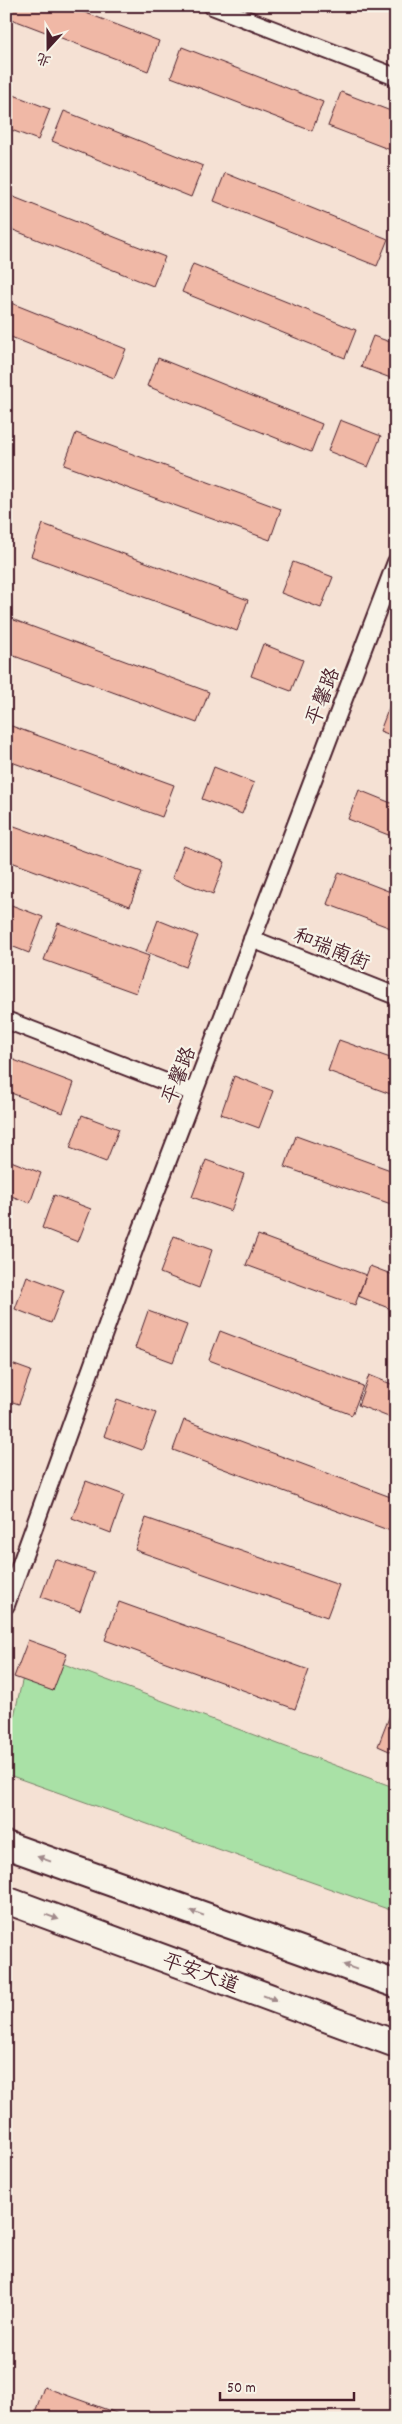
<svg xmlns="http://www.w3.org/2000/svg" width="402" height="2424" viewBox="0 0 402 2424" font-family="Dekko,'LXGW WenKai TC',sans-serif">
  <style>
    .green { fill: #a9e1a6; stroke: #7a8068 }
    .building { fill: #f0b8a6; stroke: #4a1f2b }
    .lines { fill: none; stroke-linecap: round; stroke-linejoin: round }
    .minor-casing { stroke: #4a1f2b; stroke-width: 20 }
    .primary-casing { stroke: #4a1f2b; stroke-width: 30 }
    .minor { stroke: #f7f3e8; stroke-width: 16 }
    .primary { stroke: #f7f3e8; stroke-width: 26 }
    .oneway { fill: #a0898a }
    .labels { text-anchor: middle; stroke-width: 4.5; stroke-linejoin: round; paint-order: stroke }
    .street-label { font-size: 20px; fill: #4a1f2b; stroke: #f7f3e8 }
  </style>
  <rect width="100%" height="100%" fill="#f5e1d4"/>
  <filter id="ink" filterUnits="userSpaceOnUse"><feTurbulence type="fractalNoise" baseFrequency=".02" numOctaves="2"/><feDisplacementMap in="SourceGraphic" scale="10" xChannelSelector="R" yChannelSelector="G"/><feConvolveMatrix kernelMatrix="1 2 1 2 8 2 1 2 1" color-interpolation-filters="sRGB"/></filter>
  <g filter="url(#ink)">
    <path class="green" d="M29,1651L396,1788V1912L6,1774V1751Z"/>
    <path class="building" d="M6,6H68L159,41L148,71L6,17Z
      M182,47L323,102L312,131L171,77Z
      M6,92L50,109L38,140L6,128Z
      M341,92L396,113V152L328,126Z
      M64,111L203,166L191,197L52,141Z
      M225,173L388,239L377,266L214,201Z
      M6,194L165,257L153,286L6,227Z
      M193,264L356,330L345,358L182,292Z
      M6,301L126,349L114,378L6,335Z
      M373,336L396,344V380L361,367Z
      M158,358L322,424L311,452L147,386Z
      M340,420L381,436L368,467L328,451Z
      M76,433L281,509L270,540L64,465Z
      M43,524L248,600L237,631L31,556Z
      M293,562L333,577L321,608L281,593Z
      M6,617L209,692L197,723L6,653Z
      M263,644L303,660L291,691L251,676Z
      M391,702L396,704V737L380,731Z
      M6,724L174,785L162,817L6,760Z
      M214,767L254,783L242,814L202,799Z
      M359,790L396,805V838L348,819Z
      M6,823L142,872L130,906L6,860Z
      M184,846L225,862L213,894L172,878Z
      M339,872L396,894V930L327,904Z
      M6,903L43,917L29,953L6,944Z
      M158,920L198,936L186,967L146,952Z
      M58,923L149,956L136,993L44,960Z
      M339,1040L396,1060V1096L328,1071Z
      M6,1057L74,1083L63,1113L6,1091Z
      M234,1076L273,1091L259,1128L221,1114Z
      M82,1115L119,1129L106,1162L70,1148Z
      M296,1136L396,1172V1188L391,1204L285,1167Z
      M6,1159L41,1173L30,1203L6,1194Z
      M206,1160L244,1174L231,1211L192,1197Z
      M54,1195L91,1209L78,1242L42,1228Z
      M258,1235L366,1275L355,1305L246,1265Z
      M174,1236L212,1250L199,1288L160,1273Z
      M370,1266L396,1276V1311L358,1296Z
      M27,1276L64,1290L51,1323L15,1309Z
      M148,1311L187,1325L173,1362L135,1348Z
      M220,1331L363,1386L352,1415L209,1360Z
      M6,1362L31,1371L19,1404L6,1400Z
      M369,1375L396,1386V1420L358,1405Z
      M117,1399L156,1413L142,1450L104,1436Z
      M184,1420L396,1499V1533L173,1450Z
      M86,1481L124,1495L111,1533L72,1518Z
      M146,1518L339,1585L327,1617L135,1550Z
      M55,1559L94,1573L80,1611L41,1597Z
      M119,1602L309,1670L295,1709L105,1640Z
      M28,1640L67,1654L53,1691L14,1677Z
      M390,1715L396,1717V1754L378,1746Z
      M44,2387L130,2418H33Z"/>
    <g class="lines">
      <g class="minor-casing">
        <path id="minor" d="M212,6L396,77
          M252,939L396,996
          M6,1020L194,1093
          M6,1605L138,1239L396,562"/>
      </g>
      <g class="primary-casing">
        <path id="primary" d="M6,1845L396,1984
          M6,1900L396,2044"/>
      </g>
      <use href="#minor" class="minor"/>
      <use href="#primary" class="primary"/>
    </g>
    <defs><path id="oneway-solid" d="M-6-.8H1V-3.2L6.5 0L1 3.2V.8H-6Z" transform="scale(1.25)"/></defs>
    <g class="oneway">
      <use href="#oneway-solid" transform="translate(44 1859) rotate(-160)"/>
      <use href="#oneway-solid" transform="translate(197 1913) rotate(-160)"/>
      <use href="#oneway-solid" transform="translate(52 1917) rotate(20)"/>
      <use href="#oneway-solid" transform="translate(350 1967) rotate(-160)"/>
      <use href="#oneway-solid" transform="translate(270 1998) rotate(20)"/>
    </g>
  </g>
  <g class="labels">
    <g class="street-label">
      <text transform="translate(322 696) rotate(-69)" y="7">平馨路</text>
      <text transform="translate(332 948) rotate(22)" y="7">和瑞南街</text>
      <text transform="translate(178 1075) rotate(-69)" y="7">平馨路</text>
      <text transform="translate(201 1972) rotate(20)" y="7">平安大道</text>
    </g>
  </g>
  <rect width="402" height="2424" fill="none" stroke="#f7f3e8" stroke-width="25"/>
  <rect x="12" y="12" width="377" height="2399" fill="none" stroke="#4a1f2b" stroke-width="2" filter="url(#ink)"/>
  <g transform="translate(48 48) rotate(201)" stroke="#f7f3e8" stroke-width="4" paint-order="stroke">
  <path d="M0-4L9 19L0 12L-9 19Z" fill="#4a1f2b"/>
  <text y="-8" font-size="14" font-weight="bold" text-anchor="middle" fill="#4a1f2b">北</text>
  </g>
  <path d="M220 2392v8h134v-8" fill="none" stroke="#4a1f2b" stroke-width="2.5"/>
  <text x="227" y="2392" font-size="15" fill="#4a1f2b" stroke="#f7f3e8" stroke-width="4" paint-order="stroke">50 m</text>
</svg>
